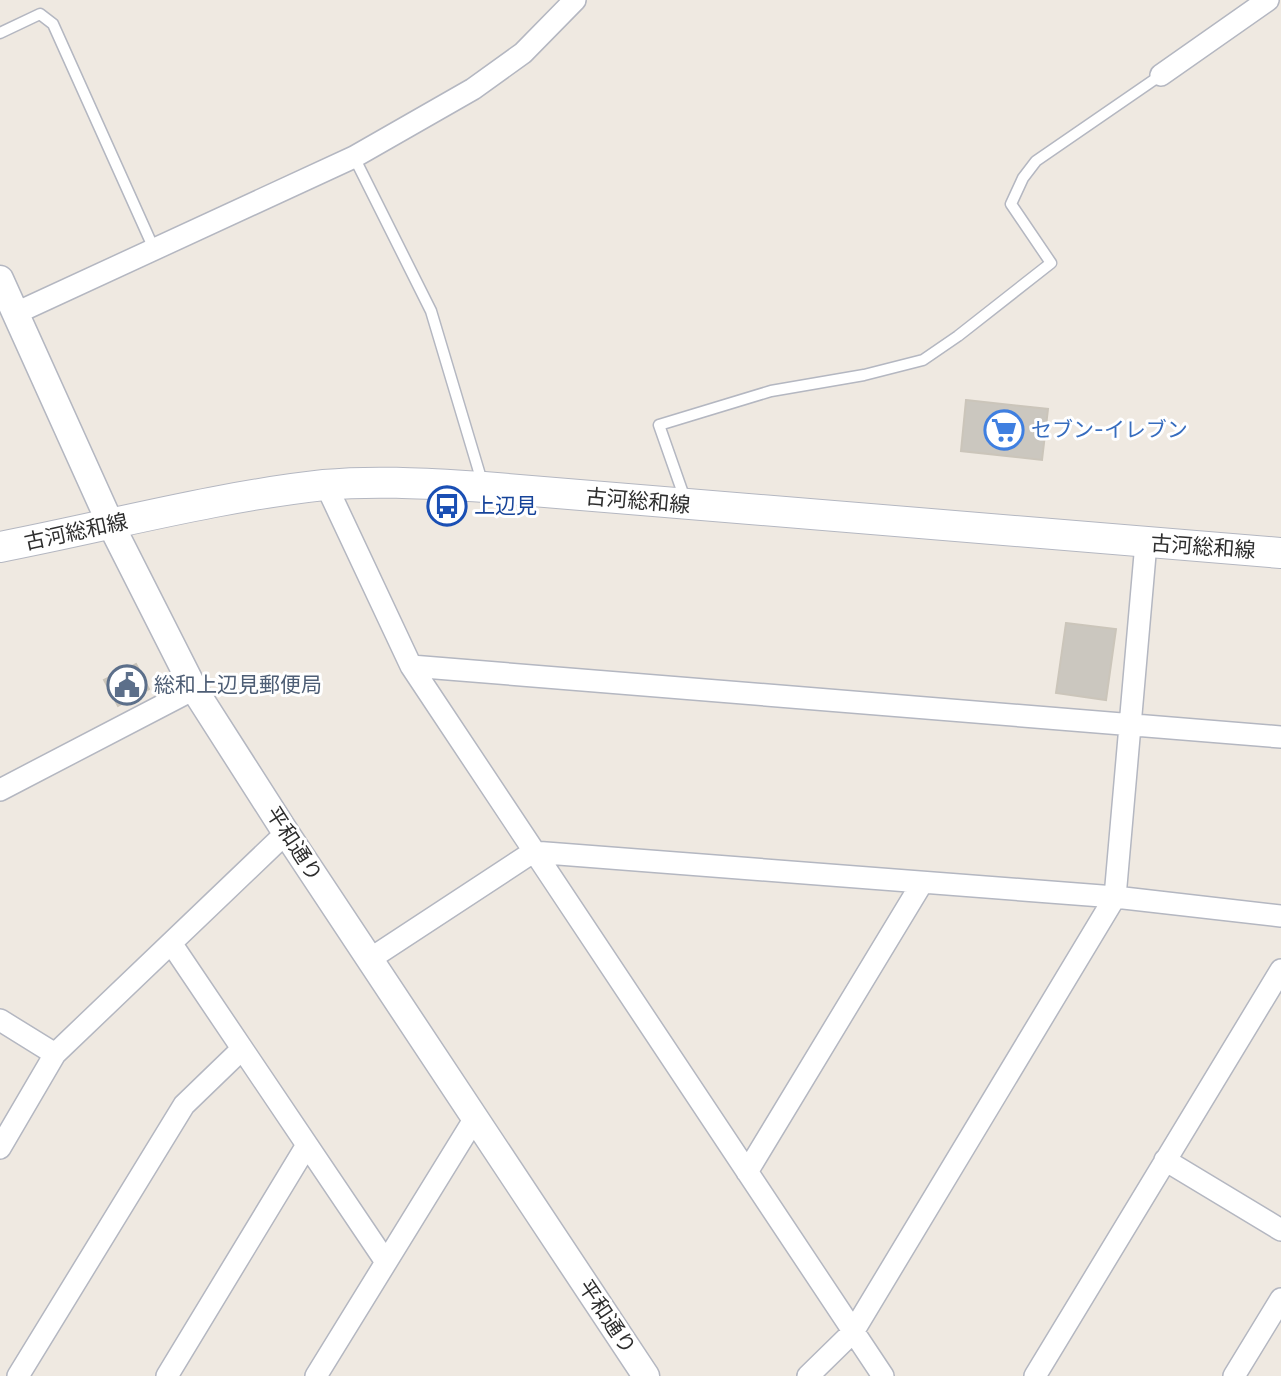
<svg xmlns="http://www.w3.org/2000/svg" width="1281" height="1376" viewBox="0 0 1281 1376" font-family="Inter,'Noto Sans JP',sans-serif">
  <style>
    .building { fill: #cbc7bf; stroke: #cbc5ba; stroke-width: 2 }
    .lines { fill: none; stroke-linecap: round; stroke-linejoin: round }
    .service-casing { stroke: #b4b7c1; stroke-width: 13 }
    .minor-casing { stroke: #b4b7c1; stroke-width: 24 }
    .tertiary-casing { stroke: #b4b7c1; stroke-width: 29 }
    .secondary-casing { stroke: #b4b7c1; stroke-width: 32 }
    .service { stroke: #fff; stroke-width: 10 }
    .minor { stroke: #fff; stroke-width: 21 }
    .tertiary { stroke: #fff; stroke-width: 26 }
    .secondary { stroke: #fff; stroke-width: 30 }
    .labels { text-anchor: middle; stroke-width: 6; stroke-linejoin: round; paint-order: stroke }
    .shop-label { font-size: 21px; fill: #366cbe; stroke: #fff; text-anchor: start }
    .street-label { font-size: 21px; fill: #2e2e2e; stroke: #fff }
    .transit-label { font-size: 21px; fill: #164399; stroke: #fff; text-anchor: start }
    .service-label { font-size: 21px; fill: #4e5e75; stroke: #fff; text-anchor: start }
  </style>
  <rect width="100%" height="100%" fill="#efe9e1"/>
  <path class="building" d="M966,400L1048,409L1042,460L961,451Z
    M1066,623L1116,629L1106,700L1056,693Z
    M136,664L149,689L118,706L104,680Z"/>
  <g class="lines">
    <g class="service-casing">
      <path id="service" d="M0,33L40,14L53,24L154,249
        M354,157L431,311L483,485
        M686,502L659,425L771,391L864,375L923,360L958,336L1051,263L1011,204L1023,178L1036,161L1161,75"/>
    </g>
    <g class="minor-casing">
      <path id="minor" d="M1161,75L1268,0
        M14,314L354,157L473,89L523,53L575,0
        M326,485L411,666L883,1376
        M411,666L1281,737
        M0,790L194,689
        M171,943L386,1262
        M370,959L533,852L1115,897L1281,916
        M0,1020L55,1054
        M0,1148L55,1054L286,833
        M1165,1160L1281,1230
        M747,1172L922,883
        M18,1376L184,1105L242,1049
        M167,1376L307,1145
        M316,1376L475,1118
        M808,1376L853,1332L1115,897L1146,543
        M1035,1376L1281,970
        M1234,1376L1281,1299"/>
    </g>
    <g class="tertiary-casing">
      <path id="tertiary" d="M0,279L111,525L194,689L286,833L646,1376"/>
    </g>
    <g class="secondary-casing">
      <path id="secondary" d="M0,547C108,526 215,497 324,485C377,480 431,484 484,487L1281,553"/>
    </g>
    <use href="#service" class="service"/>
    <use href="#minor" class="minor"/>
    <use href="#tertiary" class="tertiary"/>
    <use href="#secondary" class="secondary"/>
  </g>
  <defs>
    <g id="supermarket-ring" transform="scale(2.0125)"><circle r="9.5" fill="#fff" stroke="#3f7fe0" stroke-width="1.5"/><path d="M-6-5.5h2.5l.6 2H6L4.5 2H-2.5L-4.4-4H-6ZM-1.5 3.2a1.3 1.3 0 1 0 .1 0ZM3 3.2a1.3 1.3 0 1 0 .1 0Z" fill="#3f7fe0"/></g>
    <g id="bus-ring" transform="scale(2.0125)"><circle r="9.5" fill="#fff" stroke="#1a4fb4" stroke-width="1.5"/><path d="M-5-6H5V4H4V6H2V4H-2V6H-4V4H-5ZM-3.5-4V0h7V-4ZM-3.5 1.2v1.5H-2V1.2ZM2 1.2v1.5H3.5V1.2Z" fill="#1a4fb4"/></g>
    <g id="civic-ring" transform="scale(2.0125)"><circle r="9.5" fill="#fff" stroke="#5c6f8a" stroke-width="1.5"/><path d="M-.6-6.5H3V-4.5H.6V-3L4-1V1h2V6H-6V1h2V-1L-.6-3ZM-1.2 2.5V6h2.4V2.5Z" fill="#5c6f8a"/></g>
  </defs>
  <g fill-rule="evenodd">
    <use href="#supermarket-ring" x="1004" y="430"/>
    <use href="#bus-ring" x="447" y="506"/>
    <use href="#civic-ring" x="127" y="685"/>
  </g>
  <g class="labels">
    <g class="shop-label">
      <text x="1031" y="437">セブン-イレブン</text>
    </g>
    <g class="street-label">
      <text transform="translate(638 501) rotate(5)" y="7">古河総和線</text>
      <text transform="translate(76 532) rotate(-12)" y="7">古河総和線</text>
      <text transform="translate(1203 547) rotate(4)" y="7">古河総和線</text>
      <text transform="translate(294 844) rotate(57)" y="7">平和通り</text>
      <text transform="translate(607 1317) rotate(56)" y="7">平和通り</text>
    </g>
    <g class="transit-label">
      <text x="474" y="513">上辺見</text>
    </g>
    <g class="service-label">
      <text x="154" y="692">総和上辺見郵便局</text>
    </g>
  </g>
</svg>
